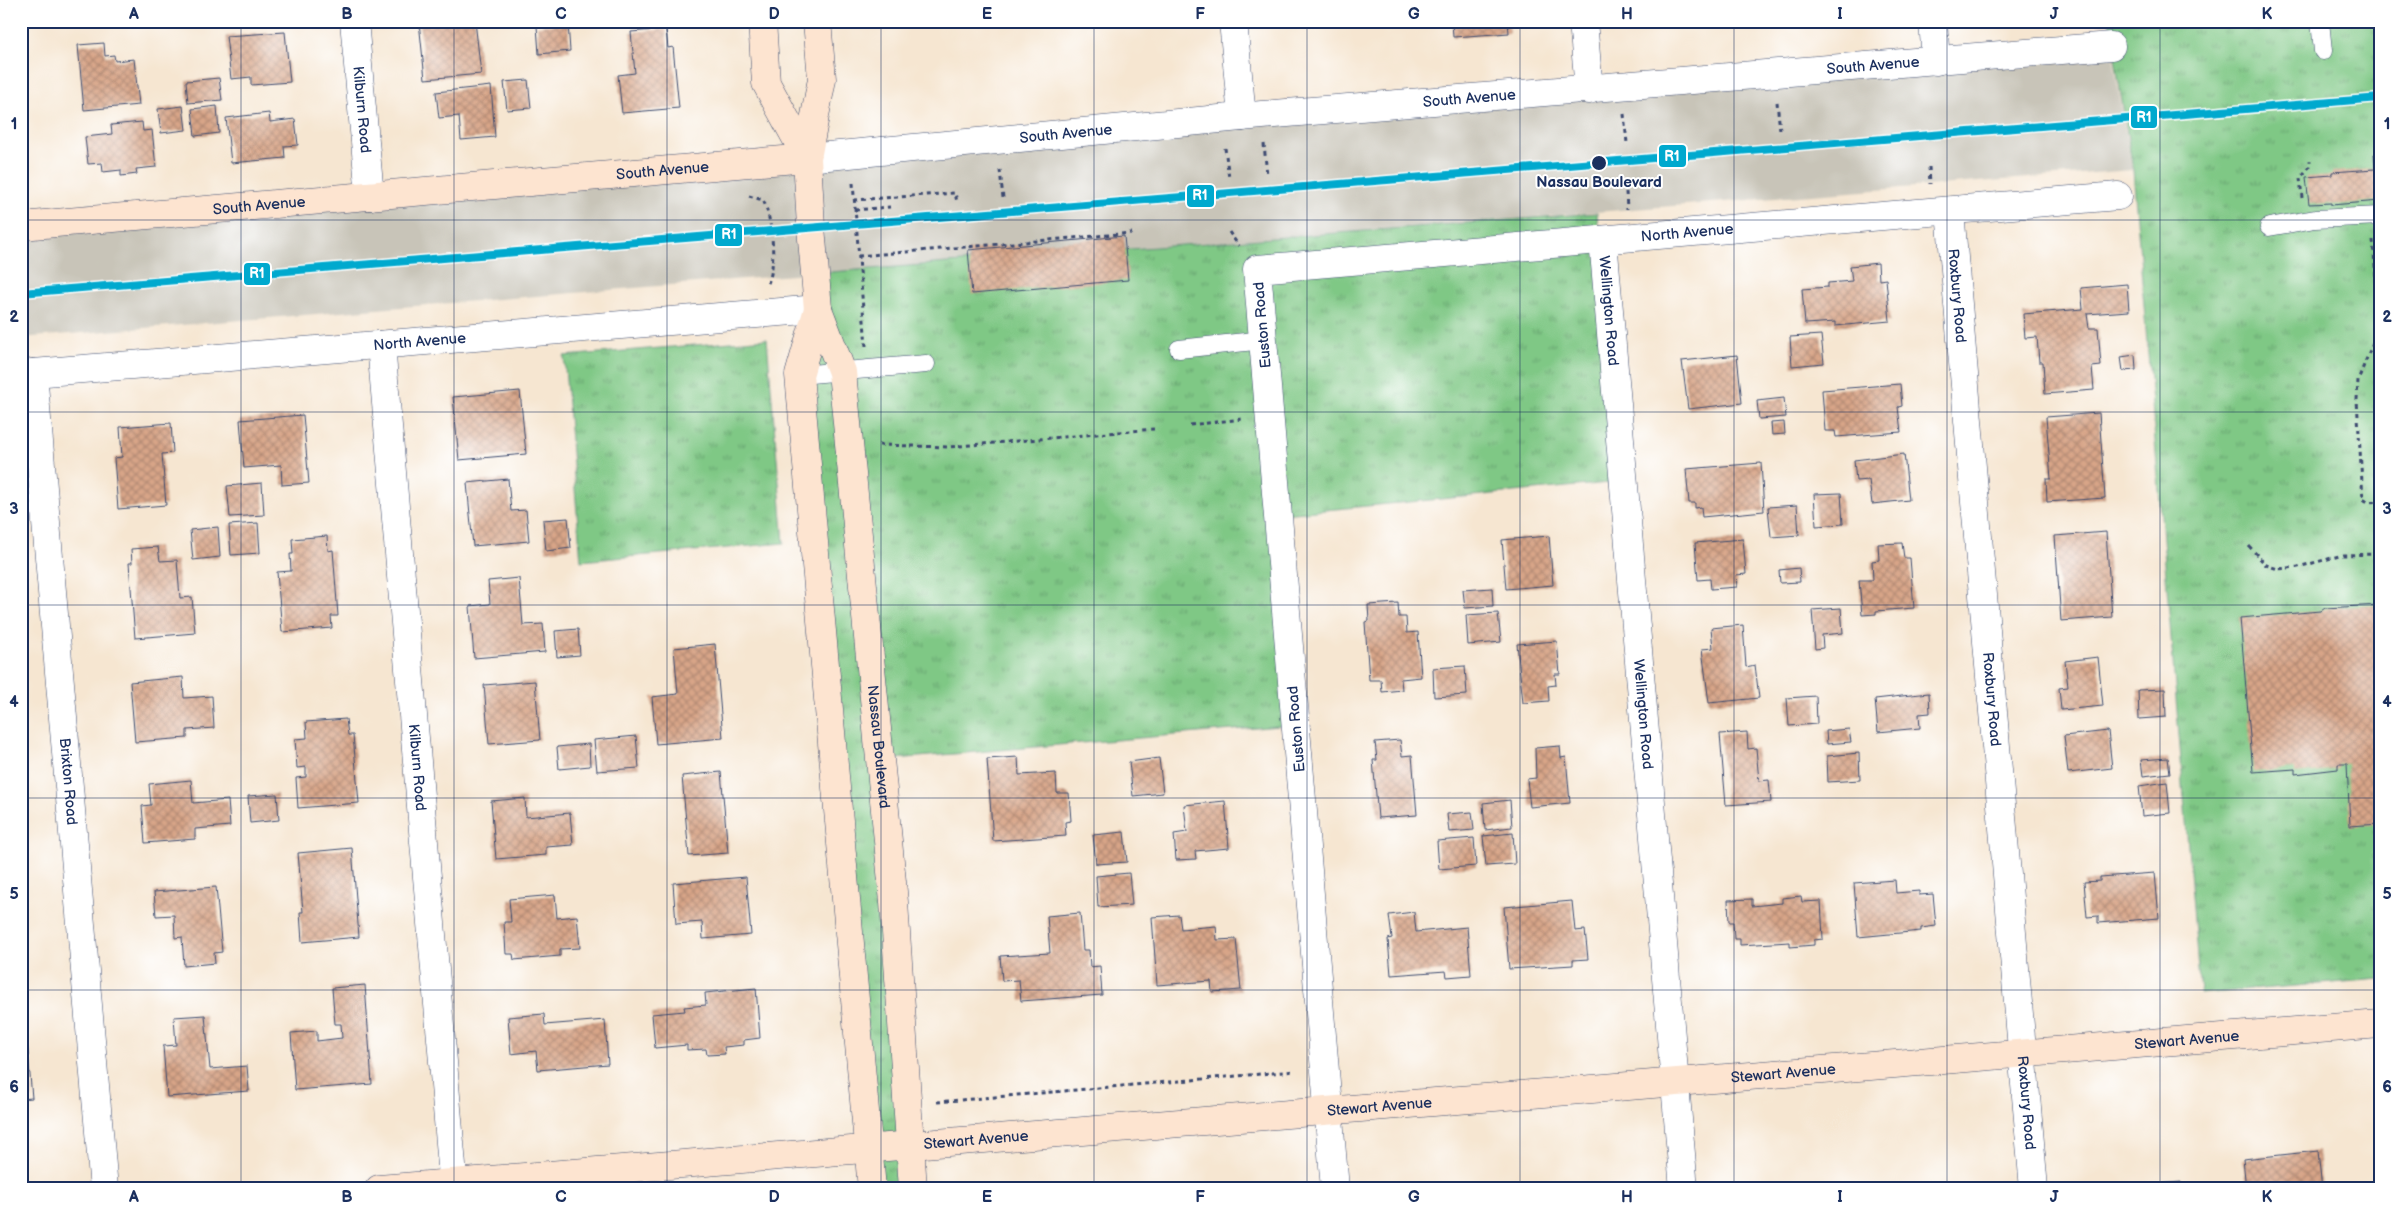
<svg xmlns="http://www.w3.org/2000/svg" width="2401" height="1210" viewBox="0 0 2401 1210" font-family="'Balsamiq Sans',sans-serif">
  <style>
    .industrial { fill: #c8c4b8 }
    .grass { fill: url(#grass-tufts); stroke: #4d7c72 }
    .building { fill: url(#building-cross-hatch) }
    .lines { fill: none; stroke-linecap: round; stroke-linejoin: round }
    .lane-casing { stroke: #3c4a6f; stroke-width: 19 }
    .street-casing { stroke: #3c4a6f; stroke-width: 29 }
    .secondary-casing { stroke: #3c4a6f; stroke-width: 29 }
    .path { stroke: #3c4a6f; stroke-width: 3; stroke-dasharray: 4 4; stroke-linecap: butt }
    .lane { stroke: #fff; stroke-width: 18 }
    .street { stroke: #fff; stroke-width: 28 }
    .secondary { stroke: #fde4d0; stroke-width: 28 }
    .rail-casing { stroke: #1b2f5e; stroke-width: 5.5 }
    .rail { stroke: #fff; stroke-width: 4; stroke-dasharray: 11; stroke-linecap: butt }
    .rail-1-casing { stroke: #fff; stroke-width: 11 }
    .rail-1 { stroke: #00a9ce; stroke-width: 8 }
    .grid { fill: none; stroke: #1b2f5e; stroke-width: 1; stroke-opacity: 0.55 }
    .stop-dot { fill: #1b2f5e; stroke: #fff; stroke-width: 2 }
    .labels { text-anchor: middle; stroke-width: 4; stroke-linejoin: round; paint-order: stroke }
    .street-label { font-size: 15px; fill: #1b2f5e; stroke: #fff }
    .stop-label { font-size: 15px; font-weight: bold; fill: #1b2f5e; stroke: #fff }
    .line-badge { stroke: #fff; stroke-width: 2 }
    .badge-label { font-size: 14px; text-anchor: middle; font-weight: bold; fill: #fff }
    .neatline { fill: none; stroke: #1b2f5e; stroke-width: 2 }
    .grid-label { font-size: 16px; text-anchor: middle; font-weight: bold; fill: #1b2f5e }
  </style>
  <defs>
    <pattern id="grass-tufts" width="24" height="20" patternUnits="userSpaceOnUse" patternTransform="scale(1.25)"><rect width="24" height="20" fill="#7fc885"/><path d="M3 7l-1-3M5 7V3M7 7l1-3M15 17l-1-3M17 17v-4M19 17l1-3" fill="none" stroke="#67a370"/></pattern>
    <pattern id="building-cross-hatch" width="8" height="8" patternUnits="userSpaceOnUse" patternTransform="scale(1.25)"><rect width="8" height="8" fill="#d8a588"/><path d="M0 0l8 8M0 8l8-8" fill="none" stroke="#ae8772"/></pattern>
  </defs>
  <rect width="100%" height="100%" fill="#fff"/>
  <filter id="ink" filterUnits="userSpaceOnUse"><feTurbulence type="fractalNoise" baseFrequency=".02" numOctaves="2"/><feDisplacementMap in="SourceGraphic" scale="10" xChannelSelector="R" yChannelSelector="G"/><feConvolveMatrix kernelMatrix="1 2 1 2 8 2 1 2 1" color-interpolation-filters="sRGB"/></filter>
  <filter id="wash" filterUnits="userSpaceOnUse"><feTurbulence type="fractalNoise" baseFrequency=".0096" numOctaves="4" result="noise"/><feDisplacementMap in="SourceGraphic" scale="20" xChannelSelector="R" yChannelSelector="G"/><feGaussianBlur stdDeviation="1.12" result="paint"/><feColorMatrix in="noise" values="0 0 0 0 0 0 0 0 0 0 0 0 0 0 0 0 0 1.4 0 .05"/><feComposite in="paint" operator="in"/></filter>
  <g filter="url(#wash)">
    <rect width="100%" height="100%" fill="#f6e6d1"/>
    <path class="industrial" d="M2110,38L2132,170L818,273L21,338V222Z"/>
    <path class="grass" d="M2109,21H2380V979L2200,994L2133,170Z
      M1597,213L1619,482L1273,515L1291,725L884,760L912,1189H870L800,380L818,273Z
      M767,339L784,543L581,561L564,356Z"/>
    <g id="blocks">
      <path class="building" d="M475,21L481,74L425,79L419,22Z
        M1452,21H1508L1509,33L1453,37Z
        M1804,21H1853V23L1805,26Z
        M568,23L570,51L539,54L537,26Z
        M666,29L668,48L673,47L679,108L622,113L618,75L635,73L631,32Z
        M285,32L290,82L251,85V77L231,79L226,36Z
        M104,43L105,56L114,55L115,61L134,59L139,105L84,110L78,45Z
        M219,78L222,100L188,103L186,81Z
        M528,80L531,108L507,110L504,82Z
        M491,86L495,137L461,140L459,116L439,118L436,92Z
        M183,106L186,130L161,133L158,109Z
        M217,106L219,133L195,136L192,109Z
        M269,113L270,122L295,119L298,145L284,146L285,158L231,163L226,118Z
        M142,122L143,131L152,130L156,167L136,169L137,174L121,176V170L103,172L102,163L88,164L85,137L112,134L111,125Z
        M2374,154H2380V201L2331,205V203L2309,204L2306,177L2332,175V172L2375,169Z
        M1124,236L1128,280L972,294L968,250Z
        M1878,263L1879,280L1886,279L1890,321L1835,326V322L1805,324L1802,289L1828,287V283L1852,281L1850,266Z
        M2127,284L2129,311L2087,314L2089,328H2098L2101,366L2092,367L2094,390L2045,394L2043,362H2039L2037,337L2025,338L2023,314L2083,309L2081,288Z
        M1821,335L1824,363L1792,366L1790,337Z
        M1737,355L1742,403L1688,409L1682,361Z
        M2135,355L2136,370L2123,371L2121,357Z
        M1900,384L1902,406L1898,407L1901,432L1836,437L1835,431H1825L1822,390Z
        M520,391L526,454L459,460L453,397Z
        M1784,398L1786,417L1759,419L1757,401Z
        M2099,413L2105,498L2047,502L2046,479H2051L2046,417Z
        M303,415L309,483L282,485L281,465L244,468L240,420Z
        M1784,422L1785,434L1772,435L1771,423Z
        M171,423L173,453L162,454L166,505L118,509L114,458L122,457L120,427Z
        M1904,454L1909,500L1872,504L1869,480L1856,481L1854,460Z
        M1761,463L1764,511L1702,517L1701,507L1695,508V503H1689L1686,469Z
        M508,479L511,511L526,510L529,541L473,546L467,483Z
        M262,483L264,515L230,517L227,486Z
        M1841,493L1843,524L1816,526L1814,494Z
        M1797,505L1799,535L1771,537L1768,507Z
        M568,518L571,548L546,551L543,520Z
        M258,523L260,553L231,555L229,525Z
        M218,527L220,557L193,560L190,530Z
        M2106,532L2112,617L2061,621L2055,536Z
        M327,536L328,551L333,550L338,616H331L332,628L282,632L277,572L291,571L290,554H293L292,539Z
        M1549,536L1553,585L1506,589L1502,540Z
        M1743,539L1746,574L1736,575L1737,587L1711,589L1710,579L1698,580L1695,543Z
        M1902,543L1904,558H1910L1914,608L1876,611V614L1862,615L1859,580H1873L1872,561L1879,560L1878,544Z
        M158,547L160,561L177,560L180,598L192,597L195,633L135,638L129,563H132L131,549Z
        M1799,568L1800,582L1780,583L1779,570Z
        M519,578L523,625L543,624L545,652L474,658L470,606L490,604L488,581Z
        M1492,588L1493,606L1465,608L1463,590Z
        M1398,603L1399,617H1406L1407,633L1418,632L1421,677L1401,679L1402,690L1382,692L1381,680H1369L1365,622L1369,621L1368,605Z
        M2378,605L2380,606V824L2350,826L2347,764H2338V769L2295,774V769L2253,772L2240,618L2321,611L2325,608Z
        M1841,608L1843,633L1822,635L1823,648L1815,649L1812,610Z
        M1498,613L1501,642L1468,645L1466,615Z
        M1743,625L1746,667L1755,665L1759,698L1709,703L1702,649L1713,648L1711,628Z
        M578,629L580,655L557,657L555,631Z
        M1557,641L1560,674H1555L1556,685L1548,686L1549,701L1523,703L1517,644Z
        M715,644L723,738L656,744L652,697L678,694L674,648Z
        M2098,657L2103,706L2061,710L2059,688L2068,687L2065,661Z
        M1465,666L1467,695L1434,697L1433,668Z
        M183,677L184,698L212,696L214,728L187,730V738L135,742L130,682Z
        M535,681L540,740L489,744L484,685Z
        M2165,689L2166,717L2139,719L2138,690Z
        M1929,693L1930,713L1919,714L1920,728L1878,732L1875,699Z
        M1816,696L1817,724L1789,726L1787,698Z
        M346,719L348,735H353L359,803L298,808L296,778L306,777V767L297,768L295,739L307,738L306,722Z
        M1849,729L1851,742L1827,744L1826,731Z
        M2108,731L2112,768L2068,773L2064,736Z
        M1747,732L1748,749L1756,748L1759,781L1769,780L1771,802L1726,805L1720,734Z
        M636,736L639,768L597,771L594,740Z
        M1400,740L1402,756L1412,755L1417,815L1378,818L1373,760H1377L1375,742Z
        M589,744L590,766L559,769L557,747Z
        M1560,746L1561,758L1566,757L1570,803L1530,807L1527,779L1536,778L1535,748Z
        M1859,753L1860,780L1828,782L1827,756Z
        M1018,757L1019,775L1056,773L1057,793H1069L1071,821L1065,822L1066,836L993,841L987,759Z
        M1159,758L1163,793L1133,796L1129,762Z
        M2168,758L2170,773L2143,776L2141,760Z
        M721,772L728,853L689,856L682,776Z
        M191,780L193,803L228,800L230,826L195,829V839L145,843L142,806L151,805L149,784Z
        M2167,782L2170,813L2142,816L2139,786Z
        M277,794L279,820L250,823L248,796Z
        M525,798L526,817L570,813L573,845L546,847V855L496,859L491,801Z
        M1510,800L1512,827L1485,830L1483,803Z
        M1225,801L1229,848L1195,851L1196,859L1176,860L1174,834L1187,832L1184,805Z
        M1472,812L1474,830L1449,832L1447,814Z
        M1124,832L1127,862L1096,864L1093,835Z
        M1513,833L1515,864L1486,866L1483,836Z
        M1474,838L1476,866L1439,869L1437,841Z
        M352,848L359,937L302,942L300,912H303L298,853Z
        M1129,873L1132,905L1098,907L1096,876Z
        M2155,873L2159,918L2098,923V916L2087,917L2084,882L2100,881V877Z
        M746,877L751,935L703,939L702,922L676,924L673,883Z
        M1895,880L1896,893L1919,891V895L1933,894L1936,926L1921,928V931L1858,937L1854,883Z
        M216,887L222,952L214,953L215,963L184,966L182,937L175,938L174,915L156,916L154,892Z
        M555,895L557,918L577,916L580,948L560,949V956L514,960L513,954H506L504,922H511L509,899Z
        M1801,896L1802,902L1821,901L1823,939L1814,940V945L1790,947V942L1740,945V939H1734L1733,922H1729L1728,900L1752,899V906L1782,903V898Z
        M1572,901L1575,931L1585,930L1588,959L1573,960V965L1509,969L1504,907Z
        M1414,912L1416,932L1467,927L1471,975L1447,977L1446,971L1391,975L1388,939L1392,938L1389,915Z
        M1080,913L1083,950H1089L1090,967L1100,966L1102,995L1021,1001L1019,980L1002,981L1000,956L1050,953L1047,916Z
        M1179,915L1181,929L1216,926L1217,940L1236,939L1241,990L1212,992L1211,981L1157,985L1152,917Z
        M365,985L372,1084L295,1090L291,1033L317,1031V1041L342,1038L341,1024H335L332,988Z
        M756,988L760,1038L744,1040V1045L724,1047L725,1054L707,1055L706,1049L687,1050V1045L655,1048L652,1014L685,1011L684,1007L706,1005L705,993Z
        M544,1014L545,1025L605,1020L608,1064L538,1070L536,1051L511,1054L508,1017Z
        M205,1015L210,1069L247,1066L249,1091L167,1097L163,1046L176,1045L174,1017Z
        M26,1030L32,1098L21,1099V1031Z
        M2318,1151L2322,1189H2246L2243,1159Z
        M2181,1182L2182,1189H2118V1187Z"/>
    </g>
  </g>
  <g filter="url(#ink)">
    <use href="#blocks" fill-opacity="0" stroke="#3c4a6f" stroke-width="1"/>
    <g class="lines">
      <g class="lane-casing">
        <path id="lane" d="M2320,21L2323,51
          M2269,227L2315,219L2380,216
          M1179,349L1264,340
          M799,375L926,364"/>
      </g>
      <g class="street-casing">
        <g id="street">
          <path id="s1" d="M354,21L370,196"/>
          <path d="M1233,21L1242,117"/>
          <path d="M1583,21L1589,90"/>
          <path d="M1933,21L1936,61"/>
          <path id="s2" d="M807,158L1262,115L2111,46"/>
          <path id="s3" d="M1950,211L2034,1189"/>
          <path id="s4" d="M1603,240L1684,1189"/>
          <path id="s5" d="M381,345L454,1189"/>
          <path id="s6" d="M33,373L104,1189"/>
          <path id="s7" d="M21,374L818,309"/>
          <path id="s8" d="M1335,1189L1257,269L2118,196"/>
        </g>
      </g>
      <g class="secondary-casing">
        <g id="secondary">
          <path d="M762,21L766,83L807,158"/>
          <path id="s9" d="M817,21L822,79L807,158L811,227L818,309L842,372L894,902L913,1189"/>
          <path id="s10" d="M21,226L807,158"/>
          <path d="M818,309L799,375L872,1189"/>
          <path id="s11" d="M379,1189L2380,1024"/>
        </g>
      </g>
      <path class="path" d="M1777,102L1780,130
        M1624,114L1627,143
        M1264,144L1267,175
        M1225,148L1229,178
        M1929,167L1930,184
        M1000,170L1003,198
        M853,183L866,346
        M1626,192L1627,209
        M749,196L763,200C772,217 777,265 768,283
        M2302,198L2300,178L2310,166V161
        M854,200L955,193L957,202
        M855,210L890,207
        M1229,232L1239,246
        M2373,240L2379,316L2376,335L2358,380L2357,400L2363,499L2368,502L2380,501
        M858,256L1132,233
        M1190,425L1242,419
        M879,445L948,447L1154,429
        M2249,546L2266,565L2278,569L2298,567L2343,555L2380,554
        M937,1102L1295,1071"/>
      <use href="#lane" class="lane"/>
      <use href="#street" class="street"/>
      <use href="#secondary" class="secondary"/>
      <g class="rail-casing">
        <path id="rail" d="M21,293L2380,98"/>
      </g>
      <use href="#rail" class="rail"/>
      <g class="rail-1-casing">
        <path id="rail-1" d="M21,293L2380,98"/>
      </g>
      <use href="#rail-1" class="rail-1"/>
    </g>
  </g>
  <path class="grid" d="M241,21V1189M454,21V1189M667,21V1189M881,21V1189M1094,21V1189M1307,21V1189M1520,21V1189M1734,21V1189M1947,21V1189M2160,21V1189M21,220H2380M21,412H2380M21,605H2380M21,798H2380M21,990H2380"/>
  <circle class="stop-dot" cx="1599" cy="163" r="8"/>
  <g class="labels">
    <g class="street-label">
      <text dy="5" stroke="none"><textPath href="#s2" startOffset="1070">South Avenue</textPath></text>
      <text dy="5" stroke="none"><textPath href="#s2" startOffset="665">South Avenue</textPath></text>
      <text dy="5" stroke="none"><textPath href="#s1" startOffset="89">Kilburn Road</textPath></text>
      <text dy="5" stroke="none"><textPath href="#s2" startOffset="260">South Avenue</textPath></text>
      <text dy="5" stroke="none"><textPath href="#s10" startOffset="644">South Avenue</textPath></text>
      <text dy="5" stroke="none"><textPath href="#s10" startOffset="239">South Avenue</textPath></text>
      <text dy="5" stroke="none"><textPath href="#s8" startOffset="1355">North Avenue</textPath></text>
      <text dy="5" stroke="none"><textPath href="#s3" startOffset="85">Roxbury Road</textPath></text>
      <text dy="5" stroke="none"><textPath href="#s4" startOffset="71">Wellington Road</textPath></text>
      <text transform="translate(1262 325) rotate(-95)" y="5">Euston Road</text>
      <text dy="5" stroke="none"><textPath href="#s7" startOffset="400">North Avenue</textPath></text>
      <text dy="5" stroke="none"><textPath href="#s3" startOffset="490">Roxbury Road</textPath></text>
      <text dy="5" stroke="none"><textPath href="#s4" startOffset="476">Wellington Road</textPath></text>
      <text transform="translate(1296 729) rotate(-95)" y="5">Euston Road</text>
      <text dy="5" stroke="none"><textPath href="#s9" startOffset="734">Nassau Boulevard</textPath></text>
      <text dy="5" stroke="none"><textPath href="#s5" startOffset="424">Kilburn Road</textPath></text>
      <text dy="5" stroke="none"><textPath href="#s6" startOffset="410">Brixton Road</textPath></text>
      <text dy="5" stroke="none"><textPath href="#s11" startOffset="1814">Stewart Avenue</textPath></text>
      <text dy="5" stroke="none"><textPath href="#s11" startOffset="1409">Stewart Avenue</textPath></text>
      <text dy="5" stroke="none"><textPath href="#s3" startOffset="895">Roxbury Road</textPath></text>
      <text dy="5" stroke="none"><textPath href="#s11" startOffset="1004">Stewart Avenue</textPath></text>
      <text dy="5" stroke="none"><textPath href="#s11" startOffset="599">Stewart Avenue</textPath></text>
    </g>
    <g class="stop-label">
      <text x="1599" y="187">Nassau Boulevard</text>
    </g>
  </g>
  <g class="line-badge">
    <rect x="2130" y="105" width="28" height="24" rx="5" fill="#00a9ce"/>
    <rect x="1658" y="144" width="29" height="24" rx="5" fill="#00a9ce"/>
    <rect x="1186" y="184" width="29" height="24" rx="5" fill="#00a9ce"/>
    <rect x="714" y="223" width="29" height="24" rx="5" fill="#00a9ce"/>
    <rect x="243" y="262" width="28" height="24" rx="5" fill="#00a9ce"/>
  </g>
  <g class="badge-label">
    <text x="2144" y="122">R1</text>
    <text x="1672" y="161">R1</text>
    <text x="1200" y="200">R1</text>
    <text x="729" y="239">R1</text>
    <text x="257" y="278">R1</text>
  </g>
  <rect width="2401" height="1210" fill="none" stroke="#fff" stroke-width="55"/>
  <rect x="28" y="28" width="2346" height="1154" class="neatline"/>
  <g class="grid-label">
    <text x="134" y="19">A</text>
    <text x="347" y="19">B</text>
    <text x="561" y="19">C</text>
    <text x="774" y="19">D</text>
    <text x="987" y="19">E</text>
    <text x="1200" y="19">F</text>
    <text x="1414" y="19">G</text>
    <text x="1627" y="19">H</text>
    <text x="1840" y="19">I</text>
    <text x="2054" y="19">J</text>
    <text x="2267" y="19">K</text>
    <text x="14" y="129">1</text>
    <text x="2387" y="129">1</text>
    <text x="14" y="322">2</text>
    <text x="2387" y="322">2</text>
    <text x="14" y="514">3</text>
    <text x="2387" y="514">3</text>
    <text x="14" y="707">4</text>
    <text x="2387" y="707">4</text>
    <text x="14" y="899">5</text>
    <text x="2387" y="899">5</text>
    <text x="14" y="1092">6</text>
    <text x="2387" y="1092">6</text>
    <text x="134" y="1202">A</text>
    <text x="347" y="1202">B</text>
    <text x="561" y="1202">C</text>
    <text x="774" y="1202">D</text>
    <text x="987" y="1202">E</text>
    <text x="1200" y="1202">F</text>
    <text x="1414" y="1202">G</text>
    <text x="1627" y="1202">H</text>
    <text x="1840" y="1202">I</text>
    <text x="2054" y="1202">J</text>
    <text x="2267" y="1202">K</text>
  </g>
</svg>
